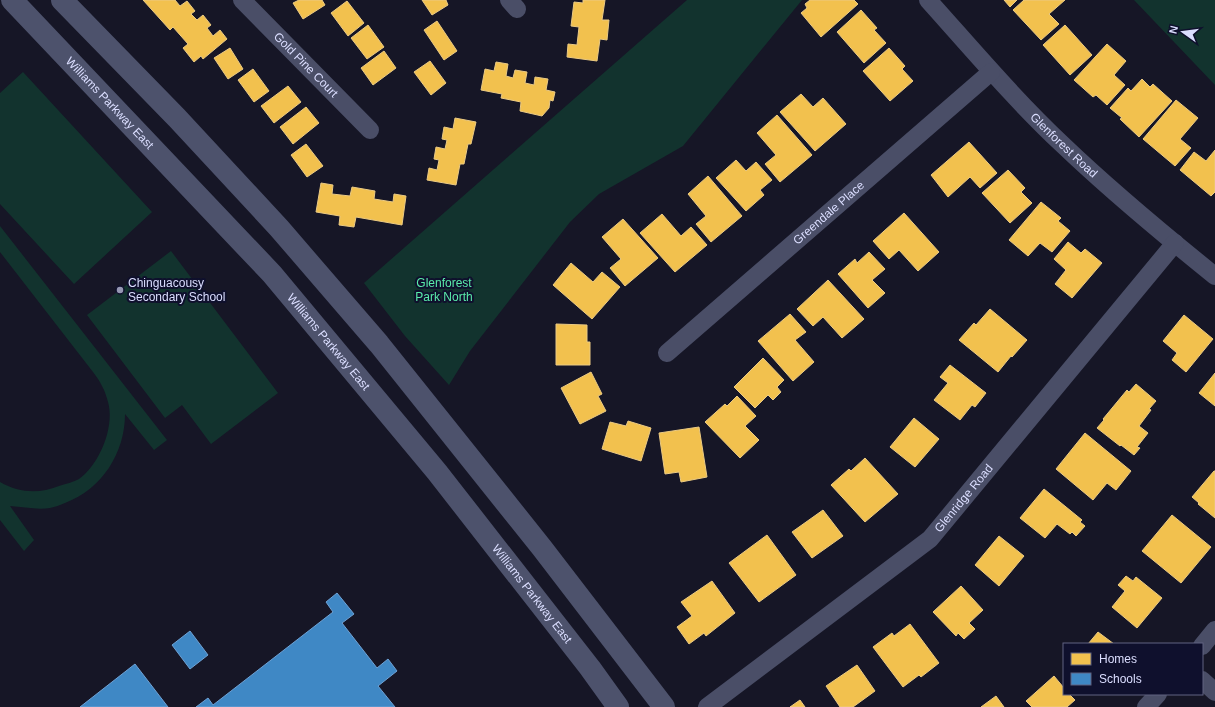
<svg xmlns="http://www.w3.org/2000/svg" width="1215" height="707" viewBox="0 0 1215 707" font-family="Arial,sans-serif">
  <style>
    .green { fill: #12332e }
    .homes { fill: #f2c14e; stroke: #ebca83 }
    .schools { fill: #3f88c5; stroke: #6ea2d6 }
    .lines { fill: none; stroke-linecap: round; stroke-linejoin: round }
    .street { stroke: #4a4e67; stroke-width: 18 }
    .secondary { stroke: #4d526c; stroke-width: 22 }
    .poi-dot { fill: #9698b3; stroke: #0f102d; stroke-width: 1.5 }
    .labels { text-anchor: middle; stroke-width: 4; stroke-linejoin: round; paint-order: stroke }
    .street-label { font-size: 12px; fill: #dbdeff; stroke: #0f102d }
    .poi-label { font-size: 12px; fill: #dbdeff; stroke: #0f102d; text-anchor: start }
    .park-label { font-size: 12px; fill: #5aecaa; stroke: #0f102d }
  </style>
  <rect width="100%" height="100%" fill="#161626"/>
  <path class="green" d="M687,0H802L683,146L599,194L570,222L470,351L449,385L405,336L364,283Z
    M1134,0H1215V85Z
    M23,72L152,212L74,284L0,204V93Z
    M0,226L167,440L154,450L125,414C125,453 102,489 65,503C60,505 55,507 50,508C37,510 24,507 10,506L34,540L24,551L0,520V482C19,493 39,494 59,486C65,484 74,482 79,479C100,464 115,426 108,402C105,390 100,381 93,372L0,252Z
    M171,251L278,393L211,444L182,405L165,418L87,315Z"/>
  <path class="homes" d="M143,0H175L180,6L187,1L195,11L191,14L197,20L203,15L211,25L207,28L213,36L220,30L227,39L203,59L201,56L194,62L183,48L188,44L173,27L170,30Z
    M299,0H322L325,5L303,19L293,3Z
    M422,0H446L448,5L432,15Z
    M583,0H605L602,20H609L607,40L600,39L597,61L567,57L568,44L577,45L579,27L571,26L574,2L583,3Z
    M810,0H854L858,4L821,37L801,13L807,8L805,4Z
    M1004,0H1017L1010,7Z
    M1024,0H1065L1049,14L1059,24L1041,40L1013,10Z
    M347,1L364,23L348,36L331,13Z
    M861,10L877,28L874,30L886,43L864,63L837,32Z
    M437,21L457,51L444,60L424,30Z
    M368,25L384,47L367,59L351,38Z
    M1065,25L1092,55L1070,75L1043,45Z
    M1107,44L1126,61L1114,75L1125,85L1107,105L1096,95L1093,97L1074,80Z
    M230,48L243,69L228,79L214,58Z
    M889,48L905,66L902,69L913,81L890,101L863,71Z
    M384,51L396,68L373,85L361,68Z
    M430,61L446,83L431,95L414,72Z
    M496,62L508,64L506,76L513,78L515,70L527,72L525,83L534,85L535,77L548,79L546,90L555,92L553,101L550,100L549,108L542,116L520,111L521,102L501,98L502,94L481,90L485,69L494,71Z
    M253,69L269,91L254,102L238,80Z
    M1142,79L1150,87L1153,84L1172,101L1139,137L1120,119L1122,118L1110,108L1128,88L1131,91Z
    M288,86L301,102L274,123L261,106Z
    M801,94L813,107L823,98L846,124L815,151L780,112Z
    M1176,100L1198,118L1180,139L1191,148L1175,166L1143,139Z
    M306,107L319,123L293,144L280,127Z
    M777,115L812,155L780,182L765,164L776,155L757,133Z
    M455,118L476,122L471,144H468L464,164H460L456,185L427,180L429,168L437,170L439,160L434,159L436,147L445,149L447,140L442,139L444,127L453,129Z
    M969,142L997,173L980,188L970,177L948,197L931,175Z
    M306,144L323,166L307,177L291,155Z
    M1215,150V192L1211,196L1180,170L1194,152L1206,161Z
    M736,160L746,171L756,162L772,180L760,190L764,195L746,211L716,178Z
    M1008,170L1025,188L1021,192L1032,203L1010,223L982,193Z
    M708,176L742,216L711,242L696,224L706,216L688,194Z
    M321,183L333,185L332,194L350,196L352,187L375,191L374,199L393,202L394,194L406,196L402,225L356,217L354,227L339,225L340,216L316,212Z
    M1041,202L1061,218L1058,221L1070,231L1052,252L1040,243L1028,256L1009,240Z
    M904,213L939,252L918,271L899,250L889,259L873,241Z
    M662,214L681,236L691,227L707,245L675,272L640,233Z
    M623,219L658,258L625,286L610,268L621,259L602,237Z
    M1068,242L1081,253L1085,249L1102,263L1072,298L1055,284L1066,270L1054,259Z
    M869,252L885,269L872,280L885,293L868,308L838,274L855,259L857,263Z
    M571,263L593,282L602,272L620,287L592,319L553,285Z
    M828,280L864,319L842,338L823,317L813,326L797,309Z
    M990,309L1027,340L1012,357L1011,356L998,372L959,340L974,323L976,325Z
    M790,314L806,332L795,340L814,362L793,381L758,341Z
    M1184,315L1213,339L1186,372L1172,360L1177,353L1163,341Z
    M556,324L587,325V342H590V365H556Z
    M763,358L784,380L777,387L781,392L773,400L768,395L755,408L734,387Z
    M950,365L986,393L975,407L972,405L960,420L934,400L948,383L940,377Z
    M591,372L602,394L598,396L606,411L580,424L561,388Z
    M1215,373V406L1199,393Z
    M1136,384L1156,401L1149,409L1151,410L1139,426L1148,433L1137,447L1140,448L1134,455L1121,445L1120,446L1097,428L1104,420L1103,419L1127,390L1129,392Z
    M737,396L756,416L745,426L759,440L740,458L705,422L725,404L727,406Z
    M914,418L939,439L915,467L890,447Z
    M628,421L651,428L641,461L602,449L610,422L626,426Z
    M699,427L707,477L681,482L679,472L665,474L659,433Z
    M1085,433L1131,471L1116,490L1107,483L1093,500L1056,469Z
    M865,458L898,494L865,522L831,485L849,469L851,471Z
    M1214,471H1215V518L1198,504L1199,503L1192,497Z
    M1044,489L1082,520L1080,522L1085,526L1076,536L1072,532L1070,534L1057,524L1045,538L1020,518Z
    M823,510L843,536L812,558L792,532Z
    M1172,515L1211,547L1181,583L1142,551Z
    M767,535L796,575L759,602L729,563Z
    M999,536L1024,556L999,586L975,565Z
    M1126,576L1133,581L1136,577L1162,598L1137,628L1112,607L1125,591L1118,585Z
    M712,581L735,613L706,636L704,633L689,644L677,627L692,616L681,602Z
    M961,586L983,610L969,623L975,629L964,639L958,633L956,636L933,612Z
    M910,624L939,663L921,677L919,675L903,687L873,647L892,633L894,636Z
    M1098,632L1114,644H1088Z
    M857,665L875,691L853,707H840L826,686Z
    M1054,676L1064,688V694H1069L1075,700L1067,707H1032L1026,701Z
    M996,696L1004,707H981Z
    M800,700L805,707H790Z"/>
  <path class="schools" d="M337,593L354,614L342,623L377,668L388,659L397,671L378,686L395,707H196L208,698L213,705L333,612L326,602Z
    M190,631L208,655L190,669L172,645Z
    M135,664L168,707H80Z"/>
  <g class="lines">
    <g class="street">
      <path id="s1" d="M242,0L370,130"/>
      <path d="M509,0L517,9"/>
      <path id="s2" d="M928,0C972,49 1015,100 1063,145C1111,191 1163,234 1215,276"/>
      <path id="s3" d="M667,353L991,72"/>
      <path d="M1202,646L1215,630"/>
      <path d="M1202,680L1215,692"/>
      <path id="s4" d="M707,707L930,539L1175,243"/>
      <path d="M1146,707L1158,694"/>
    </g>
    <g class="secondary">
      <path id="s5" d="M12,0L272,274L437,472L590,668L618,707"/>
      <path d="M62,0L177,118L279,228L379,344L542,548L664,707"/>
    </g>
  </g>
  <circle class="poi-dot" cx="120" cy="290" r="4"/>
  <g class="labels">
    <g class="street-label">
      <text dy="4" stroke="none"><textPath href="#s1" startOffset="91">Gold Pine Court</textPath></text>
      <text dy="4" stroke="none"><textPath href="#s5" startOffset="142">Williams Parkway East</textPath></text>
      <text dy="4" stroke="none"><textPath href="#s2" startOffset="199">Glenforest Road</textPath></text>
      <text dy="4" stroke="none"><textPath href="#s3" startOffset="214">Greendale Place</textPath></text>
      <text dy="4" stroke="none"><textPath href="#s5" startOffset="466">Williams Parkway East</textPath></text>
      <text dy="4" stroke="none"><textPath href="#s4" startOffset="332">Glenridge Road</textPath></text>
      <text dy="4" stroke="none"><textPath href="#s5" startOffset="790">Williams Parkway East</textPath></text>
    </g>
    <g class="poi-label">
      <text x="128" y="287">Chinguacousy<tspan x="128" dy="14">Secondary School</tspan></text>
    </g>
    <g class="park-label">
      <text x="444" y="287">Glenforest<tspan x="444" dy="14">Park North</tspan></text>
    </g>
  </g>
  <rect x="1063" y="643" width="140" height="52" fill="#0f102d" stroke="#616281"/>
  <rect x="1071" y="653" width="20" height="12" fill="#f2c14e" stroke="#616281"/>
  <text x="1099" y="663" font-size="12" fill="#dbdeff">Homes</text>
  <rect x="1071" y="673" width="20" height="12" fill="#3f88c5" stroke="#616281"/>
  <text x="1099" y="683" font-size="12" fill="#dbdeff">Schools</text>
  <g transform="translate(1183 32) rotate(284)" stroke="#0f102d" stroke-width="3" paint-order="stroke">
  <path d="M0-3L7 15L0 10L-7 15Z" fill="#dbdeff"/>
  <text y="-6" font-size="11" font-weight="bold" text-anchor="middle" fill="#dbdeff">N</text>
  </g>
</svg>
